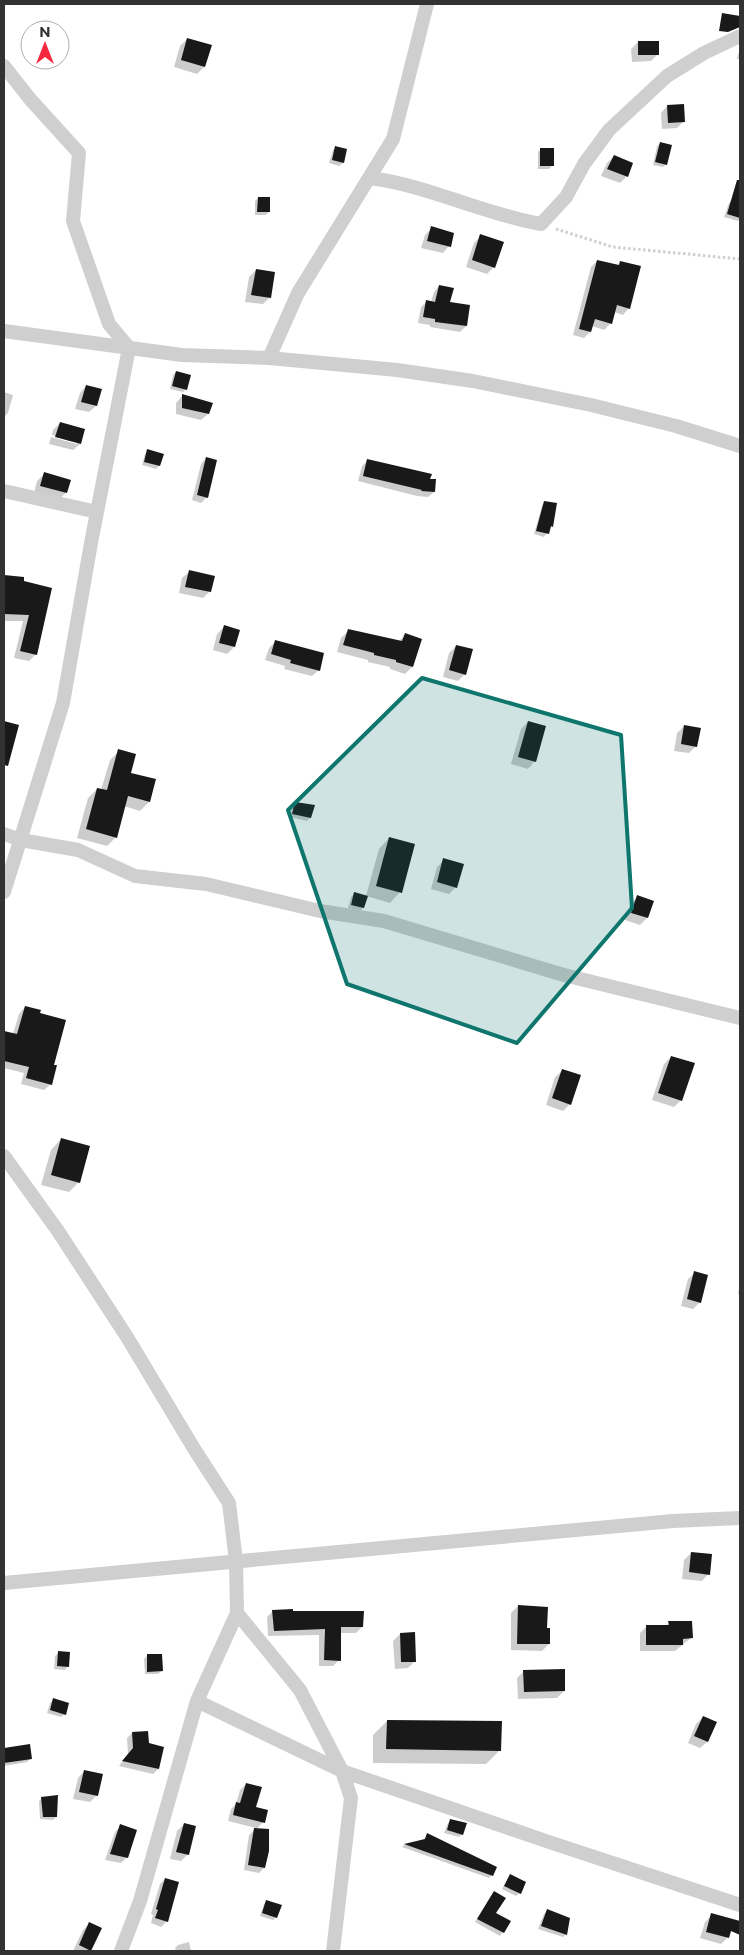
<svg xmlns="http://www.w3.org/2000/svg" width="744" height="1955" viewBox="0 0 744 1955" font-family="Montserrat,sans-serif">
  <style>
    .shadow { fill: #0003 }
    .building { fill: #191919 }
    .lines { fill: none; stroke-linecap: round; stroke-linejoin: round }
    .path { stroke: #cfcfcf; stroke-width: 3; stroke-dasharray: 2.5 2.5; stroke-linecap: butt }
    .minor { stroke: #cfcfcf; stroke-width: 14 }
    .marked { fill: #0f766e; fill-opacity: 0.2; stroke: #0f766e; stroke-width: 4; stroke-linejoin: round }
  </style>
  <rect width="100%" height="100%" fill="#fff"/>
  <path class="shadow" d="M187,39L210,46L204,67L197,74L174,67L180,46Z
    M638,42L658,54L651,61L632,62L631,49Z
    M740,48V59H737Z
    M667,106L684,121L677,128L662,129L661,113Z
    M661,143L666,164L663,167L653,165L657,146Z
    M336,147L343,163L339,166L329,163L333,150Z
    M541,149L552,166L549,169H538V152Z
    M614,156L632,163L626,177L620,183L601,176L607,163Z
    M258,198L269,212L266,215H255V201Z
    M732,200L740,202V219L738,221L724,217L729,203Z
    M432,228L449,246L443,253L421,248L425,235Z
    M481,236L494,267L487,274L466,267L474,243Z
    M597,261L617,266L621,262L629,308L623,315L614,312L611,323L604,330L592,326L590,332L584,338L573,335L591,267Z
    M256,270L270,297L263,304L245,302L249,277Z
    M439,286L449,304L468,306L466,326L460,332L430,327V325L418,323L421,307L427,301L431,302L434,292Z
    M176,372L186,389L183,392L170,389L173,375Z
    M86,386L96,406L89,412L75,409L80,393Z
    M4,392L13,395L8,413L4,417Z
    M182,396L208,414L201,420L176,414V403Z
    M60,423L80,444L73,450L49,444L51,437L77,444V442L52,435L53,430Z
    M148,451L159,466L156,469L142,465L145,454Z
    M206,458L207,497L201,503L192,500L201,464Z
    M368,460L428,480L434,492L428,497L417,496L358,481L362,466Z
    M44,474L66,493L59,499L34,493L37,481Z
    M545,502L552,526L544,537L534,534L542,506Z
    M189,572L210,591L203,598L179,593L182,578Z
    M4,576L23,578L22,582L51,589L36,654L29,661L14,658L23,621H4Z
    M224,627L234,647L227,654L213,650L217,634Z
    M348,631L398,642L405,635L412,667L405,674L390,669V667L368,662V660L337,652L341,638Z
    M275,642L319,670L312,676L284,669L285,666L265,660L269,648Z
    M456,646L465,674L458,681L443,677L449,653Z
    M528,722L544,727L534,762L528,769L511,764L521,729Z
    M684,726L696,746L689,753L674,751L677,733Z
    M119,751L130,774L155,780L149,802L140,811L124,806L116,837L107,846L77,838L88,798L97,789L101,790L110,760Z
    M295,803L310,818L307,821L290,817L292,806Z
    M389,838L400,892L390,903L366,896L363,908L360,911L348,908L351,897L355,893L366,896L379,849Z
    M444,860L456,887L449,894L431,889L437,867Z
    M638,897L647,918L640,925L625,920L631,903Z
    M25,1007L52,1066L51,1084L44,1090L21,1084L24,1073L4,1068V1032L13,1034L19,1014Z
    M671,1057L681,1100L674,1107L652,1100L664,1064Z
    M562,1071L570,1104L563,1111L546,1105L555,1077Z
    M61,1139L79,1182L69,1192L41,1185L51,1150Z
    M695,1273L700,1302L693,1309L681,1306L688,1279Z
    M740,1284V1295L738,1294Z
    M691,1553L708,1574L702,1581L682,1579L684,1560Z
    M518,1606L546,1629L549,1644L542,1651L511,1650V1613Z
    M273,1611L292,1612L362,1627L356,1633H340L339,1660L333,1666H319V1635L268,1636L267,1617Z
    M669,1623L691,1638L675,1651H640V1633L647,1626H665Z
    M400,1634L415,1661L408,1668L395,1669L393,1641Z
    M58,1653L68,1666L65,1670L54,1669L55,1656Z
    M147,1656L162,1671L158,1674H145L144,1659Z
    M524,1671L564,1691L557,1698L518,1699L517,1678Z
    M53,1700L65,1714L61,1717L47,1713L50,1703Z
    M703,1717L707,1742L700,1748L688,1743L696,1724Z
    M387,1721L500,1750L486,1764L373,1763V1735Z
    M132,1733L148,1744L158,1769L153,1774L119,1766L128,1754L127,1738Z
    M29,1745L30,1759L27,1762L4,1766V1749Z
    M84,1771L97,1795L90,1802L73,1799L78,1778Z
    M246,1784L255,1808L263,1822L256,1830L267,1851L264,1868L259,1873L244,1870L249,1835L256,1828L228,1821L231,1809L236,1804L240,1790Z
    M42,1798L56,1817L53,1820L40,1819L39,1801Z
    M451,1820L462,1834L459,1837L444,1833L448,1823Z
    M184,1824L188,1854L181,1861L170,1859L177,1831Z
    M121,1826L127,1857L121,1863L105,1860L115,1832Z
    M427,1835L492,1875L489,1878L402,1847L404,1845L423,1840Z
    M510,1875L520,1893L516,1896L502,1889Z
    M165,1879L167,1921L161,1927L151,1923L153,1915L151,1914L160,1884Z
    M491,1896L495,1914L509,1921L500,1936L475,1922Z
    M267,1901L276,1917L273,1920L260,1916L264,1904Z
    M547,1911L566,1934L563,1937L538,1929L544,1914Z
    M712,1915L728,1937L721,1944L700,1938L705,1922Z
    M90,1923V1950L73,1951L83,1930Z
    M189,1942L191,1951H176L175,1948L178,1945Z"/>
  <path class="building" d="M722,13L740,16V27L728,32L719,31Z
    M187,38L212,45L205,67L181,60Z
    M638,41H659V55H638Z
    M684,104L685,122L668,123L667,105Z
    M660,142L672,145L667,165L655,162Z
    M335,146L347,149L344,163L332,160Z
    M540,148H554V166H540Z
    M614,155L633,163L628,177L607,169Z
    M737,180H740V218L727,214Z
    M258,197H270V212H257Z
    M431,226L454,233L451,247L427,241Z
    M480,234L504,242L495,268L472,260Z
    M597,260L619,265L620,261L641,266L630,309L617,305L612,324L595,319L591,332L579,329Z
    M256,269L275,272L271,298L251,295Z
    M439,285L454,288L450,302L470,305L467,326L435,322V319L423,317L426,300L435,302Z
    M176,371L191,375L187,390L172,386Z
    M86,385L102,389L97,406L81,402Z
    M182,394L213,403L209,414L182,408Z
    M60,422L85,429L81,444L55,437Z
    M147,449L164,454L160,466L144,462Z
    M206,457L217,460L208,498L197,495Z
    M367,459L432,474L430,479H436L435,492L421,491L422,490L363,476Z
    M44,472L71,480L67,493L40,486Z
    M544,501L557,503L553,527L551,526L549,534L536,531Z
    M189,570L215,576L211,592L185,587Z
    M4,575L24,577V581L52,588L37,655L20,651L29,615L4,614Z
    M224,625L240,630L235,647L219,643Z
    M348,629L402,641L405,633L422,639L413,667L396,662V660L374,655V653L343,645Z
    M275,640L324,653L320,671L290,663L291,660L271,654Z
    M456,645L473,649L466,675L449,670Z
    M4,721L19,725L8,766L4,765Z
    M528,721L546,726L536,762L518,757Z
    M684,725L701,728L697,747L681,744Z
    M118,749L136,754L131,773L156,779L150,802L128,796L117,838L86,829L97,788L107,790Z
    M295,802L315,805L311,818L292,814Z
    M389,837L415,844L402,893L376,886Z
    M443,858L464,864L457,888L437,882Z
    M354,892L368,896L364,908L351,905Z
    M637,895L654,901L648,918L631,913Z
    M25,1006L41,1010L40,1013L66,1020L54,1065H57L52,1085L26,1078L29,1067L4,1061V1031L17,1034Z
    M671,1056L695,1063L682,1101L658,1093Z
    M562,1069L581,1075L571,1105L552,1098Z
    M61,1138L90,1146L80,1183L51,1175Z
    M694,1271L708,1275L701,1303L687,1299Z
    M691,1552L712,1554L710,1575L689,1572Z
    M518,1605L548,1607L547,1628H550V1644H517Z
    M293,1609V1611H364L363,1627H341V1661L324,1660L325,1629L274,1631L272,1610Z
    M668,1621H692L693,1638L683,1639V1645H646V1625H669Z
    M415,1632L416,1662H401L400,1633Z
    M58,1651L70,1652L69,1667L57,1666Z
    M147,1654H162L163,1671L147,1672Z
    M565,1669V1691L524,1692L523,1670Z
    M53,1698L69,1703L66,1715L50,1710Z
    M703,1716L717,1722L708,1742L694,1736Z
    M387,1720L502,1721L501,1751L386,1749Z
    M148,1731L149,1743L164,1747L159,1769L122,1761L133,1748L132,1732Z
    M30,1744L32,1759L4,1763V1748Z
    M84,1770L103,1774L98,1796L79,1792Z
    M246,1783L262,1787L256,1807L268,1810L265,1823L233,1815L236,1802L240,1803Z
    M58,1795L57,1817H43L41,1797Z
    M450,1819L467,1823L463,1835L447,1830Z
    M184,1823L196,1826L189,1855L176,1852Z
    M120,1824L137,1830L128,1858L110,1854Z
    M254,1828L269,1829V1851L265,1868L248,1865Z
    M427,1833L497,1867L493,1876L404,1844L425,1839Z
    M510,1874L526,1882L521,1894L504,1886Z
    M165,1878L179,1882L168,1922L155,1918L158,1910L156,1909Z
    M494,1891L506,1898L496,1913L511,1921L504,1933L477,1919Z
    M266,1900L282,1905L277,1918L262,1913Z
    M547,1909L570,1918L567,1935L541,1926Z
    M711,1913L740,1921V1935L731,1931L729,1938L706,1932Z
    M89,1922L102,1928L91,1951L79,1945Z"/>
  <g class="lines">
    <path class="path" d="M556,229L613,247L740,259"/>
    <path class="minor" d="M4,66L30,99L79,153L73,221L109,324L129,348L91,543L63,703L4,892
      M369,178C428,185 483,214 541,224L566,197L584,164L609,130L667,76L704,53L740,36
      M4,331L182,355L269,358L397,370L473,381L591,405L676,426L740,446
      M269,358L298,293L393,139L427,4
      M4,491L97,512
      M4,834L21,840L78,850L135,876L206,884L320,911L384,921L564,975L740,1018
      M4,1156L58,1231L127,1337L193,1447L229,1503L236,1561L237,1613L197,1701L140,1901L121,1951
      M4,1583L673,1521L740,1518
      M237,1613L300,1690L342,1771L549,1842L740,1905
      M197,1701L342,1771L351,1798L333,1951"/>
  </g>
  <path class="marked" d="M422,678L621,735L632,908L517,1043L347,984L288,810Z"/>
  <rect width="744" height="1955" fill="none" stroke="#323232" stroke-width="10"/>
  <g transform="translate(45 45)"><circle r="24" fill="#ffffff" stroke="#adadad"/>
  <path d="M0-4L9 19L0 12L-9 19Z" fill="#f5273f"/>
  <text y="-8" font-size="14" font-weight="bold" text-anchor="middle" fill="#323232">N</text>
  </g>
</svg>
